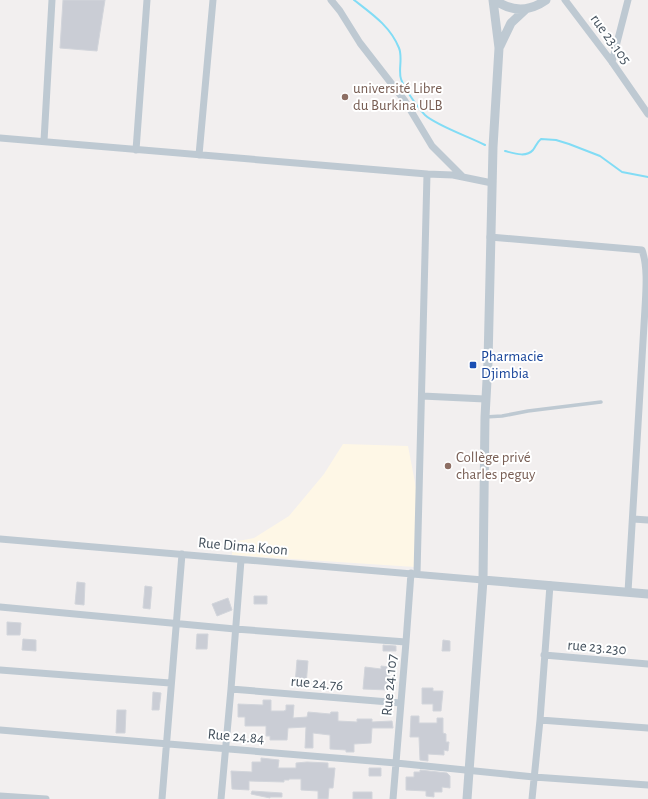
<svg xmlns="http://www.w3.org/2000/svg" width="648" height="799" viewBox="0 0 648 799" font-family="'Alegreya Sans',sans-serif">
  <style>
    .commercial { fill: #fef7e6 }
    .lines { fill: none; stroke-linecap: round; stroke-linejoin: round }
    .stream { stroke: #82dcf5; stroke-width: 2 }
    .building { fill: #cacdd5; stroke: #d2d5db }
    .service { stroke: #bec9d2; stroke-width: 3.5 }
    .minor { stroke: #bec9d2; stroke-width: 7 }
    .tertiary { stroke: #bec9d2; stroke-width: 9 }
    .education-dot { fill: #8d6e63; stroke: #fff; stroke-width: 1.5 }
    .transit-dot { fill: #1a4fb4; stroke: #fff; stroke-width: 1.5 }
    .labels { text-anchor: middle; stroke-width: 4; stroke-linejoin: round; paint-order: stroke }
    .street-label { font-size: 15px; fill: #45525e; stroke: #fff }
    .education-label { font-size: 15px; fill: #785e54; stroke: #fff; text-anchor: start }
    .transit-label { font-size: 15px; fill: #164399; stroke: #fff; text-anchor: start }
  </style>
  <rect width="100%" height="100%" fill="#f2efef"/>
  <path class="commercial" d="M343,444L408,446L417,493L415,567L232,555L233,542L254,538L289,516L324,474Z"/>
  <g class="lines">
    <path class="stream" d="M354,0C372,14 390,26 399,48C403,58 398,70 401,79C404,88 418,108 425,115C437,126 470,137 485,145
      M505,151C513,153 526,158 533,150C536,146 537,142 541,139L556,140L569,144L600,156L622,172L648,177"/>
  </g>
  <path class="building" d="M63,0H105L97,51L60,48Z
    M77,582L85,583L84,605L75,604Z
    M145,586L152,587L150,609L143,608Z
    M254,596H267V604H254Z
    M228,598L232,610L217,616L212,604Z
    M7,622L21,623L20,635H7Z
    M197,634H208L207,649H196Z
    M23,639L36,640V651L22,650Z
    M443,640L450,641V651H442Z
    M383,645L396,646V651H383Z
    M297,660L308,661L306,685L295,684Z
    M381,666L390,667L388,690L363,689L365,667L381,669Z
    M422,688H433V691H443L441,711H433V704H422Z
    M153,692L161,693L159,710H152Z
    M263,700H271V711H284L286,710V705H294L293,718L307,717L308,712L330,714L331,712H338V721L357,722V719H372V722L392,721L393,728H372L371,743L354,744V752H346V750L330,749V735L313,733V748H305L306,727L288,728L287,740H270V736H266V726H245V717H238V704L263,705Z
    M117,710H126L125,733H116Z
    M411,716H419V723H437V718H443V733L446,734V742H449L448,751L444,750V755L428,754V761L420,760L419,737H410Z
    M261,758L279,760L278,768H296V763L307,762L328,763V768H335L333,788H329L328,799H318V791L301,790V779H289V780H284V782L249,781V790L232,789L231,771L252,772V762H261Z
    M369,768H381V776H369Z
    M420,770L447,773L450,776V788L442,787V792H434V797L426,796V791L406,790V777H414V772H420Z
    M252,791L282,793V797H270V798L251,794Z
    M353,792H372V799H353Z"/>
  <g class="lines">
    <path class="service" d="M485,417L502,416L528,411L601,402"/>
    <path class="minor" d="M331,0L340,11L360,43L405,101L432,146L462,176
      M565,0L612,62L648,114
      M612,62L628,0
      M0,138L427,174
      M44,141L52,0
      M136,150L147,0
      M199,155L213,0
      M490,237L642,250C648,267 646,290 645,308L628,592
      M422,396L485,399
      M633,519L648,520
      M0,539L483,580
      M417,574L427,174L453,175L492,183
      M0,607L235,629L406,642
      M544,655L648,664
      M0,670L170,683
      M231,689L401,703
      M540,720L648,728
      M0,730L396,763L534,777L648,785
      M0,796L46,799
      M162,799L182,554
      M221,799L231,689L241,560
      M393,799L406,642L411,573
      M532,799L540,720L550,585"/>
    <path class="tertiary" d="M495,0C512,12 529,12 546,0
      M500,46L511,23L526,9
      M483,580L648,594
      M467,799L483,580L485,417L488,362L493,147L499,48L493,0"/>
  </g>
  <g class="education-dot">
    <circle cx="345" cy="97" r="4"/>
    <circle cx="448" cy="466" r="4"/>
  </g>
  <rect class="transit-dot" x="469" y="361" width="8" height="8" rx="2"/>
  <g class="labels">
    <g class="street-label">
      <text transform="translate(611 39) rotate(54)" y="5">rue 23.105</text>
      <text transform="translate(243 546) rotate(5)" y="5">Rue Dima Koon</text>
      <text transform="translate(597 647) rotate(5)" y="5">rue 23.230</text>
      <text transform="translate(317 683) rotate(5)" y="5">rue 24.76</text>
      <text transform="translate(389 685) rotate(-85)" y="5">Rue 24.107</text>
      <text transform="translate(236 736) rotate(5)" y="5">Rue 24.84</text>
    </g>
    <g class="education-label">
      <text x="353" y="93">université Libre<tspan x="353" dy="17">du Burkina ULB</tspan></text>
      <text x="456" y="462">Collège privé<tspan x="456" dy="17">charles peguy</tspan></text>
    </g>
    <g class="transit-label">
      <text x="481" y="361">Pharmacie<tspan x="481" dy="17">Djimbia</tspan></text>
    </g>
  </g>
</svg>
